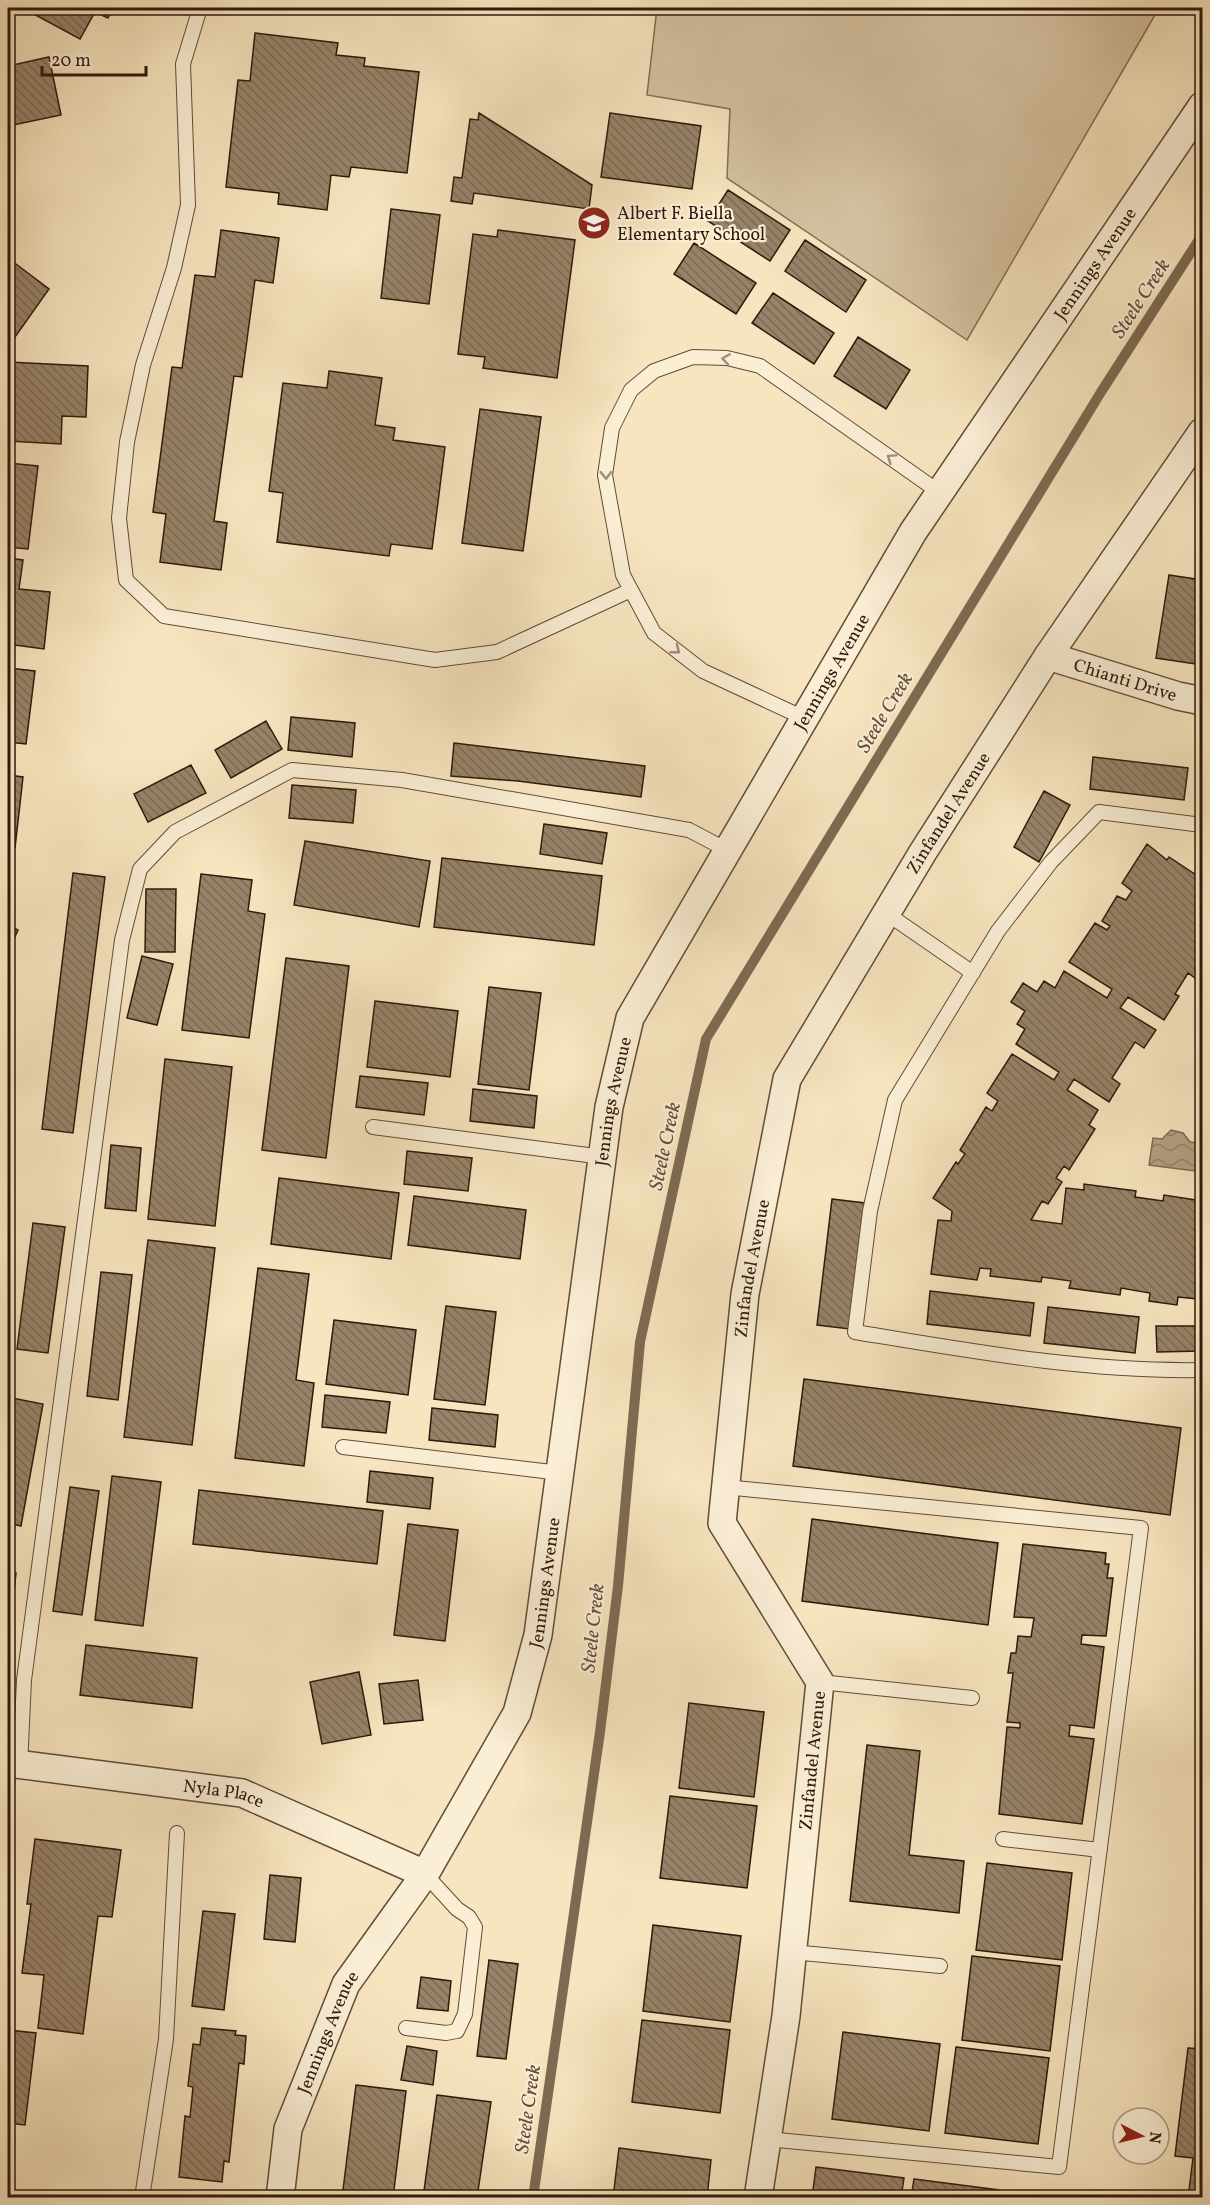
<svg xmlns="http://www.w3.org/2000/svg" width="1210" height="2205" viewBox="0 0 1210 2205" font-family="Vollkorn,serif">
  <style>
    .pitch { fill: #d5c2a1; stroke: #826e56; stroke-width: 1.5 }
    .water { fill: url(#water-waves); stroke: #7e6a53; stroke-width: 1.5 }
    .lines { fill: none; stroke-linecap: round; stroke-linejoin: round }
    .stream { stroke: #7e6a53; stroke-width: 10 }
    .building { fill: url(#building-back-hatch); stroke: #2e190c; stroke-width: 1.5 }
    .lane-casing { stroke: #604c39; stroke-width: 16 }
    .street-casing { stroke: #604c39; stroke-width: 30 }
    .lane { stroke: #faeed5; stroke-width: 14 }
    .street { stroke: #faeed5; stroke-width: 27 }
    .oneway { stroke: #9e8e7b }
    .labels { text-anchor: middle; stroke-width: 4.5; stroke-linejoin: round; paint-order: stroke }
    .poi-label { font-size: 18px; fill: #2e190c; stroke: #faeed5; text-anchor: start }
    .street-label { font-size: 18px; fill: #2e190c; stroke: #faeed5 }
    .water-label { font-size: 20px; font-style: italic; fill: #634f3b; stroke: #faeed5 }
  </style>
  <defs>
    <pattern id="water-waves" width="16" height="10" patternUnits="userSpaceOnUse" patternTransform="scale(1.5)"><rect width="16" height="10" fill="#b3a082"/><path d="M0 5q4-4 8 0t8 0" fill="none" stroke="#928269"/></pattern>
    <pattern id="building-back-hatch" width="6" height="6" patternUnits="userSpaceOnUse" patternTransform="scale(1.5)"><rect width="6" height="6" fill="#978369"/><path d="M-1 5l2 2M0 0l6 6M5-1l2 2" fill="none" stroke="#7c6a55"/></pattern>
  </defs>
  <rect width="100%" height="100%" fill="#f7e5bf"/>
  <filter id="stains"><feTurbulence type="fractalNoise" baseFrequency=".00333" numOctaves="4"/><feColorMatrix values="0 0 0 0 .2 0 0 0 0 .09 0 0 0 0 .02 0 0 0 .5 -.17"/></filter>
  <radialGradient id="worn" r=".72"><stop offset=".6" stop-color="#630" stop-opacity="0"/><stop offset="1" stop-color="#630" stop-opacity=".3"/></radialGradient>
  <path class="pitch" d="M657,8H1159L967,340L727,178L730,109L647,95Z"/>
  <path class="water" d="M1171,1130L1183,1133L1190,1142L1199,1143L1195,1171L1149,1165L1153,1138L1162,1139Z"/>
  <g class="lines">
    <path class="stream" d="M533,2198L600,1732L618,1586L640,1342L706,1039L1101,392L1202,235"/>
  </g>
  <path class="building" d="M30,8H113L108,18L95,12L80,39L28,11Z
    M255,33L338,43L336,55L365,58L364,66L419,72L407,173L351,167L349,177L331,175L327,210L278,204L279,193L226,187L238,80L250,81Z
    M49,57L61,115L8,126V66Z
    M479,113L592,185L589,209L474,193L472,204L451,201L454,177L462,178L470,119L478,120Z
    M610,113L701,126L692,189L601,177Z
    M728,190L790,230L770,261L708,221Z
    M391,209L440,215L429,304L381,298Z
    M221,230L279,238L273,283L255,280L242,377L234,376L214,521L227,523L221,570L160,562L166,514L153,512L172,367L182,368L195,275L215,277Z
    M498,230L575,240L557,378L483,368L485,357L458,354L473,234L497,237Z
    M805,240L866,280L846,312L785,271Z
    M694,243L756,283L736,314L674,274Z
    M8,258L49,289L8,347Z
    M773,293L834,333L814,364L752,323Z
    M858,337L910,370L886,409L834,376Z
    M8,362L88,366L86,417L62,416L61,444L8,441Z
    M329,371L382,378L375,425L395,428L393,440L445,447L432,549L391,544L389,556L277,542L283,493L269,491L283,383L327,388Z
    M480,409L541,417L523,551L462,543Z
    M8,463L38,466L28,549L8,547Z
    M8,558L23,560L19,589L50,592L44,649L8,644Z
    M1169,575L1202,580V665L1156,658Z
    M8,668L35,671L26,744L8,742Z
    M291,717L355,723L352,757L288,750Z
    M266,721L282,749L231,778L215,750Z
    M454,743L645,766L641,797L518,781L451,776Z
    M1093,757L1188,768L1184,800L1090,789Z
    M191,765L206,793L148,822L134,794Z
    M8,775L23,777L15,848L8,847Z
    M292,785L356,790L353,823L289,818Z
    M1044,791L1070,805L1039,862L1014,847Z
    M544,824L607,833L602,864L540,854Z
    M305,841L430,861L419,927L294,905Z
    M1147,844L1167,860L1169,857L1202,879V966L1195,978L1188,973L1175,994L1179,996L1164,1020L1128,997L1120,1008L1156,1030L1144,1048L1135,1042L1112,1078L1120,1084L1109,1102L1074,1079L1067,1090L1098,1110L1089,1125L1095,1129L1069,1170L1064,1166L1056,1178L1062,1182L1048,1204L1042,1201L1031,1220L1062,1224L1066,1188L1084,1190V1184L1136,1191L1135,1197L1163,1201L1164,1195L1202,1201V1309H1197L1198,1299L1178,1297L1177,1305L1149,1301L1150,1293L1121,1288L1120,1295L1069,1288L1071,1281L1042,1277L1041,1282L990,1276L991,1269L980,1268L977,1280L931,1274L938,1220L951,1221L952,1211L933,1198L956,1162L958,1164L965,1154L960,1150L986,1107L992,1111L998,1101L987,1093L1012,1054L1054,1080L1059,1072L1016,1044L1025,1029L1017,1024L1025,1011L1011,1002L1023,983L1037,992L1044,981L1055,988L1064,971L1107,998L1112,989L1069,962L1095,923L1107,930L1110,926L1102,921L1117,896L1126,900L1132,891L1122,883Z
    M442,858L602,876L594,945L434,927Z
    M73,873L105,877L73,1133L42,1129Z
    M201,874L252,880L248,911L265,914L249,1038L182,1030Z
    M146,889H176L175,952H145Z
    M8,903L14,907L8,922Z
    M8,925L18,930L8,952Z
    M142,956L173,964L157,1025L127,1018Z
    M286,958L349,966L326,1158L262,1150Z
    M489,987L541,993L529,1090L478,1084Z
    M375,1001L458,1011L450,1077L367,1067Z
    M165,1059L232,1067L215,1226L148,1219Z
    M360,1076L428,1083L424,1115L356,1107Z
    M473,1089L537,1096L534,1128L470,1121Z
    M111,1145L141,1148L136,1211L105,1208Z
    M407,1151L472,1158L468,1191L404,1184Z
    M279,1178L399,1193L391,1259L271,1244Z
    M414,1196L526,1210L520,1259L408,1245Z
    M832,1199L865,1203L850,1329L817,1325Z
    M33,1223L65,1227L48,1353L17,1349Z
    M148,1240L215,1248L192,1445L124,1437Z
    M258,1268L309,1274L296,1380L314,1383L304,1466L235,1458Z
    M101,1272L132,1275L118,1400L87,1396Z
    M930,1291L1034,1303L1030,1336L927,1324Z
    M446,1306L496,1312L485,1405L434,1399Z
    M1048,1307L1139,1317L1135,1353L1044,1343Z
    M334,1320L416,1330L408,1395L326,1384Z
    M1156,1326H1201L1202,1351L1157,1352Z
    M804,1379L1181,1428L1170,1515L793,1466Z
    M325,1395L390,1402L386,1433L322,1427Z
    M12,1398L43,1404L21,1526L8,1523V1425Z
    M432,1408L498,1415L495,1447L429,1440Z
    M370,1471L433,1478L430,1509L367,1502Z
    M112,1476L161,1482L143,1626L95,1620Z
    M70,1487L99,1491L82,1615L53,1611Z
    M199,1490L383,1511L377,1564L193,1544Z
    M812,1519L998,1543L988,1625L802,1601Z
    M408,1524L458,1530L445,1641L394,1635Z
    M1023,1544L1106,1553L1105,1564H1109L1107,1578H1113L1106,1636L1082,1635L1081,1644L1104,1647L1094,1728L1070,1725L1069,1736L1094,1739L1082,1824L999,1814L1007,1727L1020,1728V1723L1007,1722L1013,1673H1008L1011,1653H1016L1018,1636L1031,1637L1034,1618L1014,1617Z
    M8,1572L16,1573L8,1652Z
    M86,1645L197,1658L192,1708L80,1695Z
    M359,1672L371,1735L322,1744L310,1682Z
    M418,1680L423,1720L384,1724L379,1684Z
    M689,1703L764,1712L754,1797L679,1788Z
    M867,1745L920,1751L909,1855L964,1861L959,1913L850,1901Z
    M670,1796L757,1806L747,1888L660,1878Z
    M35,1839L121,1850L112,1917L98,1916L83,2034L38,2028L44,1975L22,1973L31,1904H27Z
    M987,1863L1072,1873L1062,1960L976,1950Z
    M270,1875L301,1878L295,1942L264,1939Z
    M203,1911L235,1914L224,2010L192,2006Z
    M653,1925L741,1936L730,2022L643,2011Z
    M1202,1939V1993L1196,1992Z
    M972,1956L1060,1966L1050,2051L962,2040Z
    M489,1960L518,1964L506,2059L477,2056Z
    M421,1977L451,1981L448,2011L417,2008Z
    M642,2020L730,2030L720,2113L632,2102Z
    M202,2028L236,2031L235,2035L246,2036L244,2064L239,2063L229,2162L224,2161L222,2182L179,2177L185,2116L190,2117L193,2087L188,2086L193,2044L200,2045Z
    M8,2030L36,2033L25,2125L8,2123Z
    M843,2032L940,2044L929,2131L832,2119Z
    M407,2046L437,2051L433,2085L401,2080Z
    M956,2047L1049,2058L1038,2144L945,2133Z
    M1188,2048L1202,2049V2198H1188L1193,2158L1175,2156Z
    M356,2085L406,2091L393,2198H342Z
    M437,2095L491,2102L477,2198H423Z
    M619,2148L711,2160L707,2198H613Z
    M816,2167L904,2178L901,2198H812Z
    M914,2179L999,2190L998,2198H911Z
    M1008,2191L1061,2198H1007Z"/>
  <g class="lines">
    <g class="lane-casing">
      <path id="lane" d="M200,8L183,64L188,205L174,268L143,365L127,442L119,518L126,580L164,616L435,660L497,652L631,590
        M804,718L703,671L654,633L623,575L605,475L612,428L631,390L654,371L693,357L727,358L760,366L939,492
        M1202,825L1099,812L1051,862L998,931L895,1100L870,1211L855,1332C971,1351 1085,1372 1202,1370
        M886,913L973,973
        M373,1127L603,1157
        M343,1447L560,1473
        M725,1487L1141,1528L1059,2167L767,2139
        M820,1682L972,1698
        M20,1767L24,1680L122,940L140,869L175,832L292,770L402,780L689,830L727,850
        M1003,1839L1100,1850
        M792,1952L940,1966
        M406,2028L446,2033L457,2031L465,2014L475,1927L469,1917L457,1909L425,1874
        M142,2198L166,2039L177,1833"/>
    </g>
    <g class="street-casing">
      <g id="street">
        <path id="s1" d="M1048,656L1178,696L1202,701"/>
        <path id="s2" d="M8,1763L242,1793L425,1874"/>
        <path id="s3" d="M280,2198L288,2129L346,1984L425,1874L517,1713L538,1635L609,1107L630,1018L913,532L1202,106"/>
        <path id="s4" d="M758,2198L786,2016L820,1682L722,1523L745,1294L787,1079L923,852L1048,656L1202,432"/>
      </g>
    </g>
    <use href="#lane" class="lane"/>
    <use href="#street" class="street"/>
  </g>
  <defs><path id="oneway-chevron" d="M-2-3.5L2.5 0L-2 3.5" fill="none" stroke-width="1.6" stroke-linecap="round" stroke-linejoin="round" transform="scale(1.5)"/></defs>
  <g class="oneway">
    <use href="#oneway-chevron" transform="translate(726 359) rotate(-172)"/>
    <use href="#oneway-chevron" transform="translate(891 458) rotate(-145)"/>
    <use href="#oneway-chevron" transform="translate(606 475) rotate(89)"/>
    <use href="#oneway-chevron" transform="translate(676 650) rotate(38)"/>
  </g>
  <defs>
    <g id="school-disc" transform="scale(1.725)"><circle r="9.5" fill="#8f2418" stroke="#faeed5"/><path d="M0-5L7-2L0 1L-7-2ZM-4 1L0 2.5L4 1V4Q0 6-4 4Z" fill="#fff"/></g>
  </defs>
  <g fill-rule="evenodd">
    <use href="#school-disc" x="594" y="223"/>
  </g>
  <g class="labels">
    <g class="poi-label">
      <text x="617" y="219">Albert F. Biella<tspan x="617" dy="21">Elementary School</tspan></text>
    </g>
    <g class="street-label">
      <text dy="6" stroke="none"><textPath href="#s3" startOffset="2138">Jennings Avenue</textPath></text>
      <text dy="6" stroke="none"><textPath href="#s3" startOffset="1652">Jennings Avenue</textPath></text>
      <text dy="6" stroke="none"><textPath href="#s1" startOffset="81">Chianti Drive</textPath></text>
      <text dy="6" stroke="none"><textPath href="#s4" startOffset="1467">Zinfandel Avenue</textPath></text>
      <text dy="6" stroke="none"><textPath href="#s3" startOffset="1166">Jennings Avenue</textPath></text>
      <text dy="6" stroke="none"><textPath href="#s4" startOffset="963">Zinfandel Avenue</textPath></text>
      <text dy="6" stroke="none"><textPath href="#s3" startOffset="680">Jennings Avenue</textPath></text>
      <text dy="6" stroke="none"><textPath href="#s4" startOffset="441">Zinfandel Avenue</textPath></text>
      <text dy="6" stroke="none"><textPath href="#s2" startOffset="218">Nyla Place</textPath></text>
      <text dy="6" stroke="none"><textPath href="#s3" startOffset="174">Jennings Avenue</textPath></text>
    </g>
    <g class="water-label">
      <text transform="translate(1140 298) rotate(-57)" y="7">Steele Creek</text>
      <text transform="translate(884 712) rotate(-59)" y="7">Steele Creek</text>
      <text transform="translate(664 1146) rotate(-78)" y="7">Steele Creek</text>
      <text transform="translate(592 1628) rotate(-84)" y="7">Steele Creek</text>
      <text transform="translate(527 2109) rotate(-82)" y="7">Steele Creek</text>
    </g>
  </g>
  <rect width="1210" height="2205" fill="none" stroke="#f7e5bf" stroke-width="30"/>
  <rect x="9" y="9" width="1192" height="2187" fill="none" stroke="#2e190c" stroke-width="3"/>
  <rect x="15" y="15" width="1180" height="2175" fill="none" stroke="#2e190c" stroke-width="1.5"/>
  <g transform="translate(1141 2136) rotate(97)"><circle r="28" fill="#faeed5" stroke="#a89985" stroke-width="1.5"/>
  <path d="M0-4.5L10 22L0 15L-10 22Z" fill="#8f2418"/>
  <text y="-9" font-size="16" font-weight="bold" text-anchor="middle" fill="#2e190c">N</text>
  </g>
  <path d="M42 66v9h104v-9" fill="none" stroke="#2e190c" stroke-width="3"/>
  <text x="51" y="66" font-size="18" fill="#2e190c" stroke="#faeed5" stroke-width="4.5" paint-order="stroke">20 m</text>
  <rect width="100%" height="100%" filter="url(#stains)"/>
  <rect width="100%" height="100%" fill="url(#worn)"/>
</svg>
